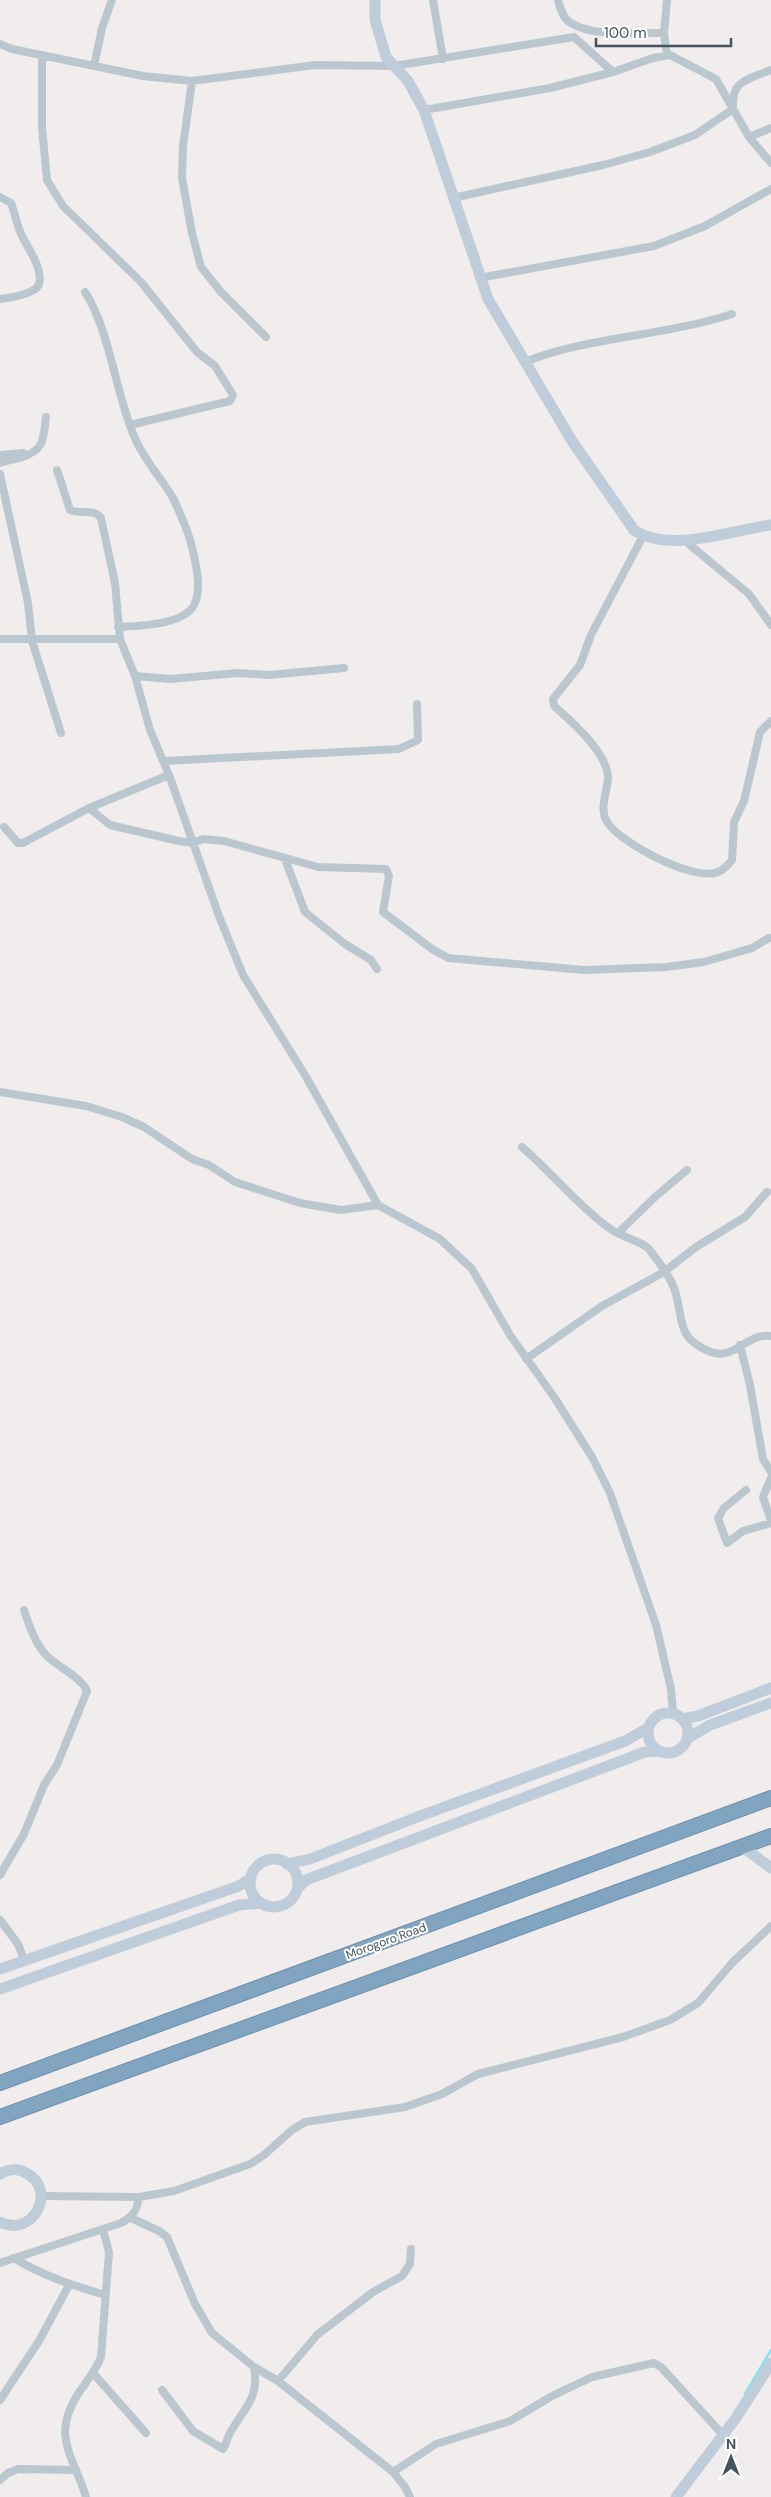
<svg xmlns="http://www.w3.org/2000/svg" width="771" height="2497" viewBox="0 0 771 2497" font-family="'DM Sans',sans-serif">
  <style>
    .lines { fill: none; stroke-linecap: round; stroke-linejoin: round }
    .stream { stroke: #80e4f3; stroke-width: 2.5 }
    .highway-casing { stroke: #6c90ad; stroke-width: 16 }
    .street { stroke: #bac7ce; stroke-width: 8 }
    .secondary { stroke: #becdd9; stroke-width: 11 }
    .highway { stroke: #81a5c1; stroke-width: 14 }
    .labels { text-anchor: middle; stroke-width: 4; stroke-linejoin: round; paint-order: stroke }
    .street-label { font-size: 12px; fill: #44535d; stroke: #fff }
  </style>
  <rect width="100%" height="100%" fill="#f1eded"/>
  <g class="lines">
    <path class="stream" d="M745,2394L771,2350"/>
    <g class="highway-casing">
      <path id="highway" d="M0,2083L771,1798
        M0,2117L771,1836"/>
    </g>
    <path class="street" d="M433,0L443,59
      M558,0C560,8 563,19 571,23C595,38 637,32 664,33
      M667,0L664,33L667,55
      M0,44L12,49L143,76L192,81L315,65L394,66L574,37L613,72
      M42,55V128L47,180L63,206L141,282L197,352L215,366L233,395L230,401L130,425
      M94,66L102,28L112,0
      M192,81L183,146L182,178L192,233L201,267L221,292L266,337
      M424,110L550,88L613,72L653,58L670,55L716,79L749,137L771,163
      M749,137L771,128
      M0,197L11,203C14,211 16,220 19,229C24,244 44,267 39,284C36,294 9,298 0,299
      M453,198L603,165L650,152L695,135L733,109C731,80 747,80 771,70
      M479,278L654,246L705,226L771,189
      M85,292C110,331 115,391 134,436C144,461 162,478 174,500C180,513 187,529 191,543C195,559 202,587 195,603C187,625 138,626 118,627
      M527,361C593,336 665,336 732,314
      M0,455L23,453
      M0,463C6,460 13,460 20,458C45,450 43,440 46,417
      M57,470L70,510C80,515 94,508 101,518L115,583L120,639L135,676L150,730L169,775L219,916L243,975L305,1075L378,1205L440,1239L472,1269L510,1335L554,1397L592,1457L610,1493L656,1625L671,1689L673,1714
      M0,474L28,603L32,641L61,733
      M643,536L591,635L580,665L553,699L554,706C571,721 608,753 608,778C607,792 599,809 607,822C620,843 694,882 718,872C723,870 728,865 732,860L734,822L744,801L760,732L771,721
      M685,541L749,594L771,625
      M0,639H120
      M135,676L170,679L238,673L269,675L344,668
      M164,761L399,749L418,740L417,704
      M89,808L110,825L179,841L193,843L203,839L224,841L318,867L386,869L389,876L383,912L432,949L448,958L584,970L666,967L704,962L752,948L769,938
      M4,827L18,843H23L89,808L169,775
      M285,859L305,912L345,944L371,960L377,969
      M0,1092L86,1106L122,1117L144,1127L192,1159L209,1165L235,1182L300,1203L341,1210L378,1205
      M522,1147C551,1172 584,1212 615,1232C624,1237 644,1243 649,1249C658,1261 671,1277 675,1291C684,1319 675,1338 711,1352C734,1361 748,1332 771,1336
      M618,1233L656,1196L687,1170
      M740,1345L750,1385L763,1459L771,1472
      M526,1359L602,1306L664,1272L696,1247L745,1217L767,1192
      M771,1478L763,1497L771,1521
      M746,1490L724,1508L718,1518L727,1543L743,1531L771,1523
      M0,1875L24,1834L44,1785L57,1765L87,1691C81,1677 58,1667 47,1656C35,1644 29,1625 24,1610
      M0,1920L18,1944L25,1962
      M42,2196L139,2197L174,2191L250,2164L264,2155L292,2130L305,2122L405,2107L442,2094L478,2074L623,2037L670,2020L698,2003L732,1963L771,1926
      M131,2218L159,2231L167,2237L195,2304L212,2333L254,2367L278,2381L393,2472L405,2487L410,2497
      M14,2258C43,2276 72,2285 105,2295
      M0,2263L121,2223C133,2216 137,2211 139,2197
      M93,2373L146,2433
      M278,2381L317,2335L373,2292L402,2276L410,2264L411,2249
      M162,2390L193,2431L223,2449C226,2445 227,2439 229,2435C243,2408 260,2400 254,2367
      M0,2400L39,2341L69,2285
      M393,2472L436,2444L510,2421L552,2396L592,2377L654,2363L661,2367L723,2435
      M0,2480L8,2473L18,2469L76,2470
      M86,2497C73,2455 51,2436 78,2394C86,2382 95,2372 101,2357L109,2252L103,2230"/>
    <path class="secondary" d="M375,0V20L386,57L408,81L424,110L488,299L572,441L634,530C670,554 731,530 771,525
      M648 1733a20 20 0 1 1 40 0a20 20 0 1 1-40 0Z
      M682,1719L698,1716L771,1688
      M688,1738L710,1725L771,1703
      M739,1848L747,1850L771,1868
      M250 1883a24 24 0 1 1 48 0a24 24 0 1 1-48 0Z
      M287,1864L310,1859L420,1816L625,1741L648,1728
      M297,1889L306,1880L645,1752L658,1751
      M0,1969L239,1886L251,1878
      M0,1989L239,1905L261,1903
      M0,2174C8,2169 18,2168 26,2173C59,2190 32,2239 0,2222
      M676,2497L736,2418L771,2363"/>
    <use href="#highway" class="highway"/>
  </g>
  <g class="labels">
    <g class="street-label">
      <text transform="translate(386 1941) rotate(-20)" y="4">Morogoro Road</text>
    </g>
  </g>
  <g transform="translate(731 2457)" stroke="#ffffff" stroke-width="4" paint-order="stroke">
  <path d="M0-4L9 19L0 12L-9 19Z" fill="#44535d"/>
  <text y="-8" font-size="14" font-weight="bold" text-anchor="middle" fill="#44535d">N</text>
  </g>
  <path d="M596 38v8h135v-8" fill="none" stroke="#44535d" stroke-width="2.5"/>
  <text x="604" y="38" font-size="15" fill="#44535d" stroke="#ffffff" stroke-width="4" paint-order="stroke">100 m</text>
</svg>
